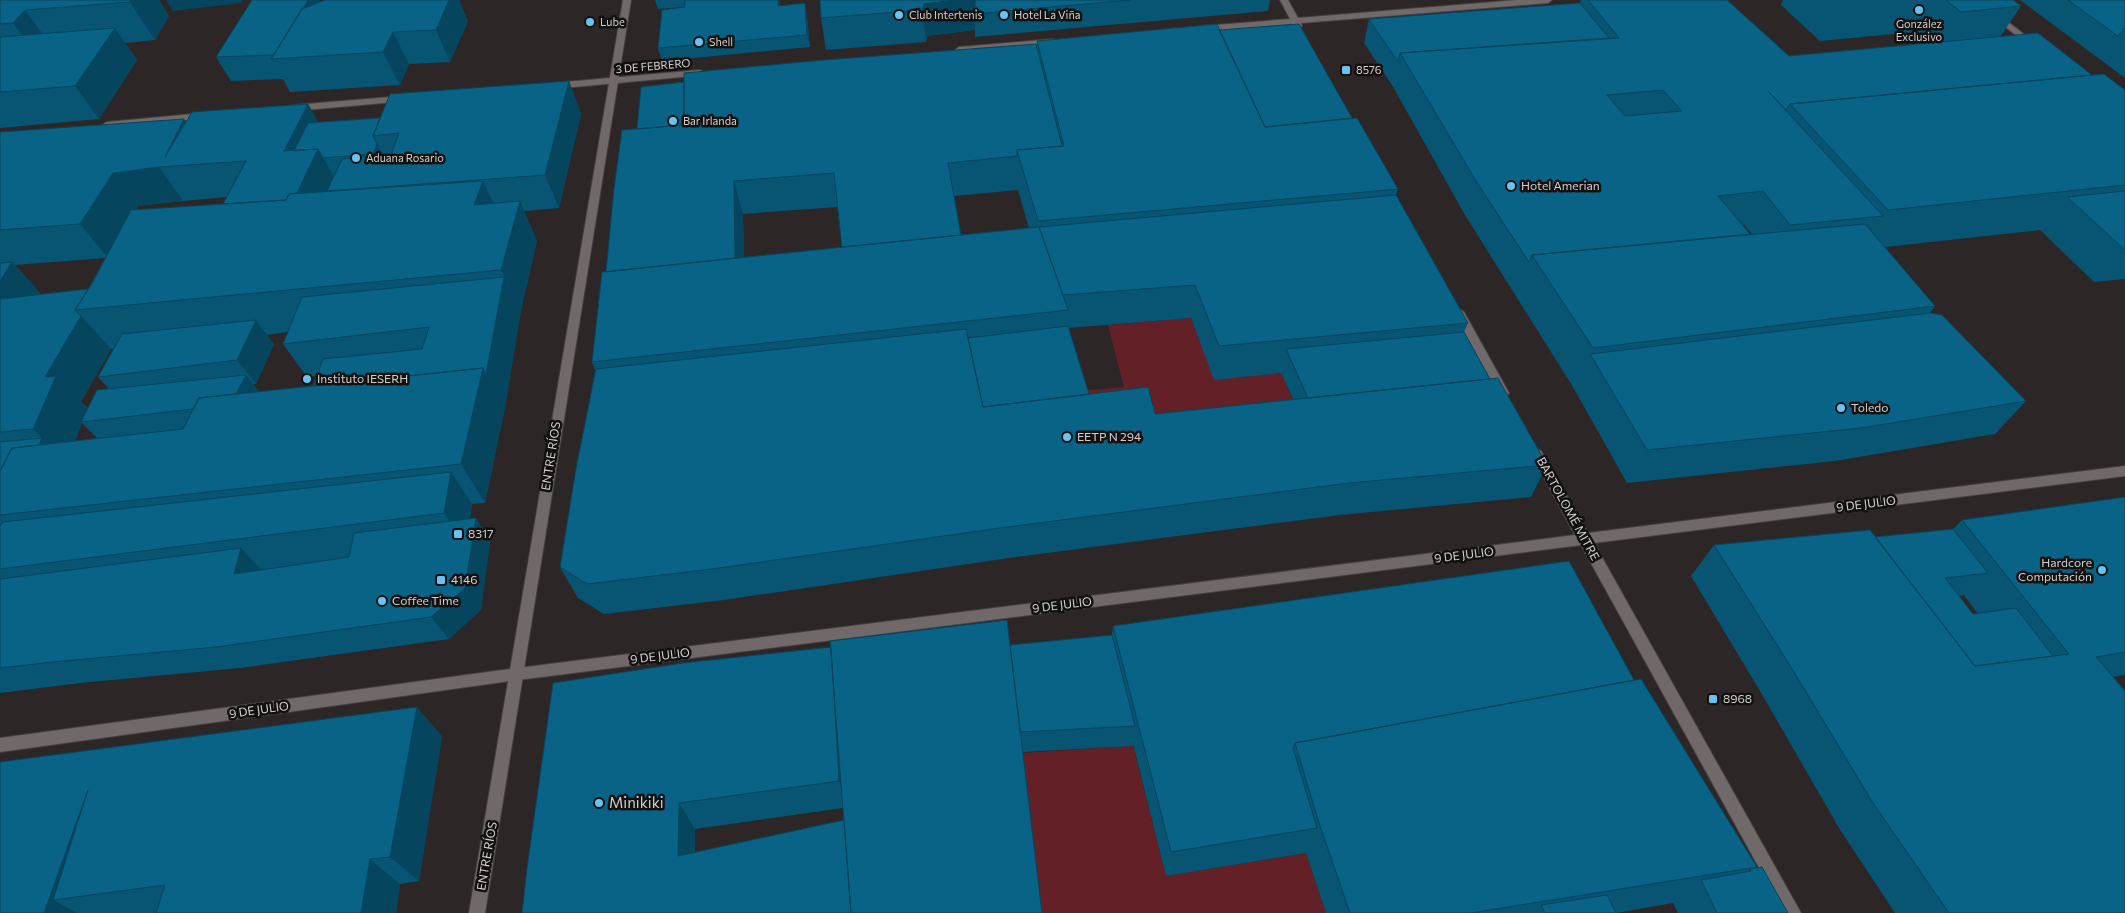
<svg xmlns="http://www.w3.org/2000/svg" width="2125" height="913" viewBox="0 0 2125 913" font-family="Commissioner,sans-serif">
  <style>
    .green { fill: #632127 }
    .lines { fill: none; stroke-linecap: round; stroke-linejoin: round }
    .minor-casing { stroke: #474141; stroke-width: 2 }
    .secondary-casing { stroke: #474141; stroke-width: 2 }
    .minor { fill: #716969; fill-rule: evenodd }
    .secondary { fill: #716969; fill-rule: evenodd }
    .wall { fill: #075573; fill-rule: evenodd }
    .shaded-wall { fill: #06455e }
    .building { fill: #086386; stroke: #06455e; fill-rule: evenodd }
    .poi-dot { fill: #69c3f1; stroke: #131010; stroke-width: 2 }
    .labels { text-anchor: middle; stroke-width: 5; stroke-linejoin: round; paint-order: stroke }
    .far-poi-label { font-size: 11px; fill: #d4d0d0; stroke: #131010; text-anchor: start }
    .far-street-label { font-size: 11px; fill: #d4d0d0; stroke: #131010 }
    .poi-label { font-size: 12px; fill: #d4d0d0; stroke: #131010; text-anchor: start }
    .street-label { font-size: 12px; fill: #d4d0d0; stroke: #131010 }
    .near-poi-label { font-size: 15px; fill: #d4d0d0; stroke: #131010; text-anchor: start }
  </style>
  <rect width="100%" height="100%" fill="#2d2626"/>
  <path class="green" d="M1191,318L1214,379L1281,373L1306,430L1152,446L1080,391L1124,387L1108,325Z
    M1133,746L1166,876L1306,853L1326,913H1040L1021,753Z"/>
  <g class="lines">
    <g class="minor-casing">
      <path id="minor" d="M1280,0H1288L1298,18L1518,0H1552L1548,3L1301,23L1302,26L1298,29L1293,24L1203,32L1199,29L1203,26L1290,19Z
        M1971,0H1980L2038,45L2031,47Z
        M1053,39L1057,42L1056,44L959,53L955,50L959,47Z
        M700,70L705,73L703,75L553,89L548,86L553,83Z
        M403,96L408,99L406,101L294,111L289,108L294,105Z
        M204,113L209,116L207,118L107,128L102,125L107,122Z
        M1458,308L1464,312L1509,393L1507,396L1503,397L1497,393L1452,312Z
        M1537,449L1541,451L1588,533L2125,466V476L1594,543L1801,913H1784L1581,545L518,680L0,752V738L518,668L1575,535L1531,454L1533,451Z"/>
    </g>
    <g class="secondary-casing">
      <path id="secondary" d="M623,0H631L485,913H469Z"/>
    </g>
    <use href="#minor" class="minor"/>
    <use href="#secondary" class="secondary"/>
  </g>
  <path class="wall" d="M0,0H159L169,16L155,40L125,43L137,60L99,119L0,128Z
    M319,0L320,2L468,21L450,62L409,64L400,85L290,92L283,79L231,81L216,57Z
    M655,0H780V6L807,16L810,47L662,61L658,48L685,7L658,9Z
    M820,0H1270L1268,11L975,37V30L927,36L926,42L826,50L821,18Z
    M1581,0H1727L1789,56L1917,44L1904,33L1820,41L1781,5L1783,0H2013L2021,6L2000,37L2125,90V279L2094,282L2040,230L1885,247L1935,306L1930,313L2026,401L1995,434L1835,461L1627,483L1573,387L1465,215L1392,85L1364,43L1369,19L1580,3ZM1742,225H1744L1752,234H1750Z
    M2020,0H2125V78Z
    M1219,30L1352,118L1398,189L1396,195L1468,323L1464,332L1490,379L1547,465L1531,497L1340,515L1009,558L724,600L604,614L578,598L560,567L595,370L592,362L637,129L1037,47V41ZM1018,190L1029,228L961,235L954,196ZM837,207L842,247L744,257L743,214ZM1191,318L1214,380L1281,373L1293,399L1155,414L1089,394L1068,328Z
    M569,81L581,114L559,208L524,211L537,241L521,310L505,407L485,503L472,504L470,519L490,541L481,610L449,639L240,668L80,683L0,693V132L186,122L308,104L318,122L380,118ZM227,197L223,204L136,210L138,206L183,201ZM105,258L88,289L41,294L15,265ZM288,332L283,344L307,377L317,376L313,386L259,392L253,384H256L274,344L266,335ZM111,349H113L98,377L109,389L88,408L81,402ZM82,423L97,438L75,441Z
    M2125,497V675L2113,677L2125,913H1895L1839,828L1763,696L1691,576L1714,545L1875,537L1953,529L1962,520ZM1964,595L1966,598L1978,614H1973L1959,596Z
    M1113,626L1634,680L1757,867L1755,868L1788,913H1678L1673,903L1616,913H1326L1306,853L1166,876L1133,744V746L1023,752L1042,913L527,868L1010,645L1112,635ZM843,808L844,820L695,852V829Z
    M442,736L419,881L400,884L396,913H0Z"/>
  <path class="shaded-wall" d="M114,0H159L169,16L155,40L130,2Z
    M166,0H243L241,3L173,11Z
    M308,0H319L326,13L277,55Z
    M449,0H459L468,21L450,62L436,30Z
    M778,0H780L781,18L778,6Z
    M955,0H975L976,14H974L975,30L927,36L926,42L922,10L924,4Z
    M805,3L807,16L810,47L807,35Z
    M25,10L53,48L42,62L13,23Z
    M115,28L137,60L99,119L75,86Z
    M393,32L409,64L400,85L383,52Z
    M569,81L581,114L559,208L545,175Z
    M308,104L327,137L320,152L337,182L333,192L291,206L284,151Z
    M184,119L206,152L165,157Z
    M377,144L390,169L386,178L373,154Z
    M159,167L183,201L138,206L108,258L80,224L113,173Z
    M483,181L502,221L474,205Z
    M734,181L743,214L745,298L735,265Z
    M520,201L537,241L521,310L501,270Z
    M12,262L43,296L0,314V281Z
    M504,277L521,310L505,407L485,503L461,464Z
    M81,316L111,349L81,402L88,409L81,422L82,423L67,462L3,515L42,438L33,429L45,377Z
    M256,320L274,344L256,384L237,360Z
    M246,375L265,399L231,405Z
    M451,472L472,504L466,544L444,513Z
    M476,518L490,541L481,610L449,639L431,617Z
    M241,548L262,571L234,574Z
    M832,647L849,807L839,781Z
    M417,707L442,736L419,881L390,857Z
    M88,790L53,900L78,913H44Z
    M679,803L695,829L694,880L678,856Z
    M370,859L400,884L396,913H361Z"/>
  <path class="building" d="M0,0H131L130,2L25,10L13,23L0,24Z
    M252,0H308L303,9H302L274,55L216,57Z
    M325,0H449L436,30L393,32L383,52L271,59L302,9Z
    M685,0H778V6L805,3L807,35L658,48L662,10L685,7Z
    M820,0H955L924,4L922,10L821,18Z
    M975,0H1130L974,14L975,6Z
    M1588,0H1727L1789,56L2038,33L2092,75L1790,104L1786,110L1768,91L1883,216L1790,225L1763,191L1718,196L1750,234L1532,255L1529,262L1476,181L1400,53L1619,38ZM1663,90L1682,111L1625,116L1607,95Z
    M1946,0H2013L2021,6L1961,12Z
    M2068,0H2125V28L2118,36Z
    M1580,3L1609,38L1400,53L1398,62L1369,19Z
    M1217,24L1265,127L1357,118L1398,189L1038,221L1017,150L1064,146L1037,41Z
    M1299,24L1352,118L1265,127L1219,30Z
    M115,28L75,86L0,92V37Z
    M1036,44L1062,146L1017,150V156L948,163L961,235L842,247L834,173L734,181L735,258L606,272L614,188L622,130L684,125V73L824,60Z
    M2104,74L2125,90V185L1888,210L1790,104Z
    M569,81L545,175L327,191L342,159L391,155L399,133L373,136L390,94Z
    M684,82V125L637,129L641,87Z
    M308,104L284,151L318,149L297,193L289,194L286,200L223,204L246,161L159,167L113,173L80,224L0,230V132L184,119L165,157L192,112Z
    M380,118L373,136L377,144L373,154L323,158L318,149L294,151L308,123Z
    M483,181L474,205L520,201L501,270L75,310L93,282L131,210L286,200L289,194Z
    M2125,191V249H2124L2067,197Z
    M1396,195L1468,323L1219,346L1195,285L1063,295L1039,227Z
    M1865,224L1935,306L1593,348L1532,255Z
    M1039,227L1068,310L592,362L602,272Z
    M12,262L0,281V263Z
    M504,277L486,374L483,368L313,386L323,359L422,349L429,327L283,344L302,297Z
    M88,289L75,310L81,316L45,377L56,376L33,429L0,432V299Z
    M1930,313L1942,315L2026,401L1861,428L1647,450L1590,354Z
    M256,320L237,360L98,377L122,334Z
    M1068,326L1089,394L983,407L968,338Z
    M966,329L983,407L1148,387L1155,414L1498,378L1547,465L1349,483L1007,527L712,569L587,584L560,567L577,463L596,369Z
    M1464,332L1490,379L1308,398L1286,349Z
    M483,368L461,464L0,515V471L12,448L183,429L199,398Z
    M246,375L236,394L199,398L193,409L81,422L97,390Z
    M42,438L39,445L12,448L0,471V442Z
    M451,472L444,513L0,569V526L3,522Z
    M2125,497V652L2096,657L2125,691V913H1949L1873,803L1791,667L1714,545L1870,530L1975,666L2069,654L1962,520Z
    M476,518L465,588L431,617L216,647L52,662L0,668V579L241,548L234,574L349,557L354,533Z
    M1953,529L1988,573L1945,578L1973,614L2016,608L2053,656L1975,666L1875,537Z
    M1569,561L1634,680L1295,743L1293,748L1317,828L1171,852L1113,626Z
    M1007,620L1042,913H851L830,641Z
    M1112,635L1135,726L1020,732L1010,645Z
    M831,647L835,712L839,781L679,803L678,856L844,820L851,913H522L527,868L553,683L683,663Z
    M1641,679L1757,867L1471,913H1350L1319,823L1295,743Z
    M417,707L390,857L370,859L361,913H156L165,885L53,900L88,790L44,913H0V762Z
    M1762,867L1788,913H1717L1701,880L1751,871L1750,869Z
    M1607,895L1616,913H1545L1541,905Z"/>
  <g class="poi-dot">
    <circle cx="1919" cy="10" r="5"/>
    <circle cx="899" cy="15" r="5"/>
    <circle cx="1004" cy="15" r="5"/>
    <circle cx="590" cy="22" r="5"/>
    <circle cx="699" cy="42" r="5"/>
    <rect x="1341" y="65" width="10" height="10" rx="2.5"/>
    <circle cx="673" cy="121" r="5"/>
    <circle cx="356" cy="158" r="5"/>
    <circle cx="1511" cy="186" r="5"/>
    <circle cx="307" cy="379" r="5"/>
    <circle cx="1841" cy="408" r="5"/>
    <circle cx="1067" cy="437" r="5"/>
    <rect x="453" y="529" width="10" height="10" rx="2.5"/>
    <circle cx="2102" cy="570" r="5"/>
    <rect x="436" y="575" width="10" height="10" rx="2.5"/>
    <circle cx="382" cy="601" r="5"/>
    <rect x="1708" y="694" width="10" height="10" rx="2.5"/>
    <circle cx="599" cy="803" r="5"/>
  </g>
  <g class="labels">
    <g class="far-poi-label">
      <text x="909" y="19">Club Intertenis</text>
      <text x="1014" y="19">Hotel La Viña</text>
      <text x="600" y="26">Lube</text>
      <text x="1919" y="28" text-anchor="middle">González<tspan x="1919" dy="13">Exclusivo</tspan></text>
      <text x="709" y="46">Shell</text>
      <text x="1356" y="74">8576</text>
      <text x="683" y="125">Bar Irlanda</text>
      <text x="366" y="162">Aduana Rosario</text>
    </g>
    <g class="far-street-label">
      <text transform="translate(653 66) rotate(-5)" y="4">3 DE FEBRERO</text>
    </g>
    <g class="poi-label">
      <text x="1521" y="190">Hotel Amerian</text>
      <text x="317" y="383">Instituto IESERH</text>
      <text x="1851" y="412">Toledo</text>
      <text x="1077" y="441">EETP N 294</text>
      <text x="468" y="538">8317</text>
      <text x="2092" y="567" text-anchor="end">Hardcore<tspan x="2092" dy="14">Computación</tspan></text>
      <text x="451" y="584">4146</text>
      <text x="392" y="605">Coffee Time</text>
      <text x="1723" y="703">8968</text>
    </g>
    <g class="street-label">
      <text transform="translate(551 456) rotate(-81)" y="4">ENTRE RÍOS</text>
      <text transform="translate(1866 504) rotate(-7)" y="4">9 DE JULIO</text>
      <text transform="translate(1568 509) rotate(61)" y="4">BARTOLOMÉ MITRE</text>
      <text transform="translate(1464 555) rotate(-7)" y="4">9 DE JULIO</text>
      <text transform="translate(1062 605) rotate(-7)" y="4">9 DE JULIO</text>
      <text transform="translate(660 656) rotate(-7)" y="4">9 DE JULIO</text>
      <text transform="translate(259 710) rotate(-8)" y="4">9 DE JULIO</text>
      <text transform="translate(487 856) rotate(-80)" y="4">ENTRE RÍOS</text>
    </g>
    <g class="near-poi-label">
      <text x="609" y="808">Minikiki</text>
    </g>
  </g>
</svg>
